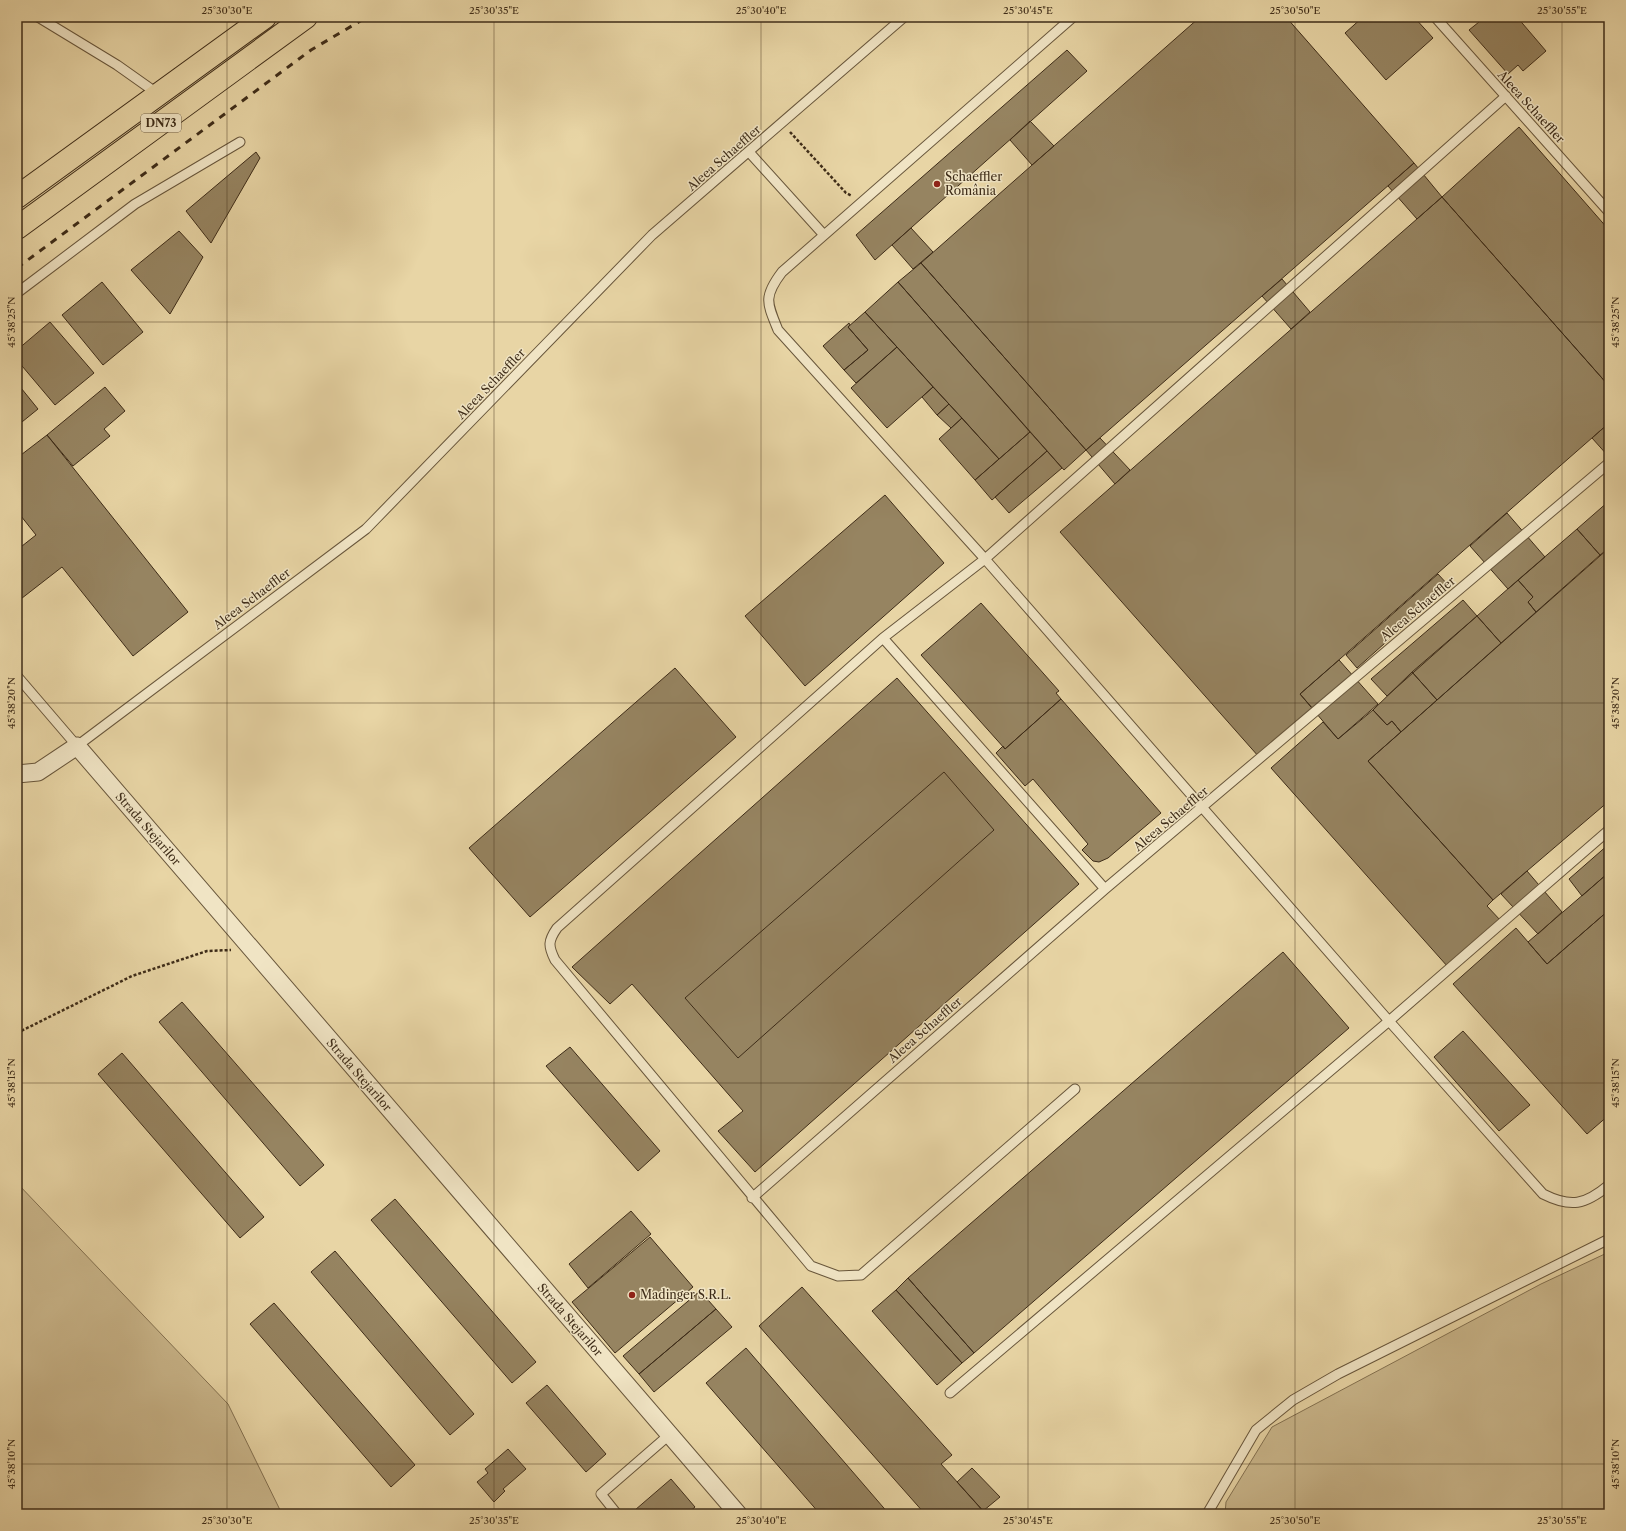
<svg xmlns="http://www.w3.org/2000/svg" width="1626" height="1531" viewBox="0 0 1626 1531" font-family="'Libre Caslon Text',serif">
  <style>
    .green { fill: #cbb88d; stroke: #847252 }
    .building { fill: #968461; stroke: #3e2c18 }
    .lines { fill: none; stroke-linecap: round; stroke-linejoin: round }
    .service-casing { stroke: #68563b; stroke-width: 11 }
    .minor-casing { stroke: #68563b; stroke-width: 19 }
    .trunk-casing { stroke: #3e2c18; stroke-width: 24 }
    .path { stroke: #3e2c18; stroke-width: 2.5; stroke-dasharray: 3 2; stroke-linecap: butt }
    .service { stroke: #f0e4c4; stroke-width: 9 }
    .minor { stroke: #f0e4c4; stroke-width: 17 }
    .trunk { stroke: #e8d5a5; stroke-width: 22 }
    .rail { stroke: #3e2c18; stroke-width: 3; stroke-dasharray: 7 7; stroke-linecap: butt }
    .ticks { fill: none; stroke: #3e2c18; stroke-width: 1; stroke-opacity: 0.45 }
    .poi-dot { fill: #8f2418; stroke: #f0e4c4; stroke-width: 1.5 }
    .labels { text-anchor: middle; stroke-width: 3; stroke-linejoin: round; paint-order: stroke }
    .shield { fill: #f0e4c4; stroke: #73634c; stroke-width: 1 }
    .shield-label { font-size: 11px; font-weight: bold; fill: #3e2c18 }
    .street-label { font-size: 12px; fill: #3e2c18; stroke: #f0e4c4 }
    .poi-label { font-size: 12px; fill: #3e2c18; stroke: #f0e4c4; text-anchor: start }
    .neatline { fill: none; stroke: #3e2c18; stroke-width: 1.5 }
    .ticks-label { font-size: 10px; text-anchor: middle; fill: #3e2c18 }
  </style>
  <rect width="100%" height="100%" fill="#e8d5a5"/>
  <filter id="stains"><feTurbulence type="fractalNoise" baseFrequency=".005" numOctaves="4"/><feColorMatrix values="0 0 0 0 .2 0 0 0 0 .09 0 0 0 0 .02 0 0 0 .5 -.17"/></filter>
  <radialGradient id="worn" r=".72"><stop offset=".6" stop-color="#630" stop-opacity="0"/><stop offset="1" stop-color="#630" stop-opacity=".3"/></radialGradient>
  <path class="green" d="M17,1183L228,1404L282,1514H17Z
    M1609,1252V1514H1225L1226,1502L1272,1427L1541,1284Z"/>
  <path class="building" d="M1200,17H1286L1414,163L1086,450L921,263Z
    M1363,17H1414L1433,38L1386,80L1345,33Z
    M1475,17H1517L1546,51L1523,71L1518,65L1508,74L1469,30L1479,22Z
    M1067,50L1087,71L875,260L856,235Z
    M1030,121L1054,146L1032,165L1010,140Z
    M1519,127L1609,230V386L1442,197Z
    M256,152L260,158L211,243L186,211Z
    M1414,163L1442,197L1417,219L1388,186Z
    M1442,197L1609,386V423L1300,694L1314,710L1259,757L1060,532Z
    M911,228L933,252L913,269L892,245Z
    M179,231L203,257L170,314L131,270Z
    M921,263L1086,450L1064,470L898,282Z
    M1282,279L1310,312L1291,329L1262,296Z
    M102,282L143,332L103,365L62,315Z
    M898,282L1030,432L999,459L865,312Z
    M865,312L897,347L856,383L844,370L868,350L848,327Z
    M50,322L94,373L55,405L17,360V350Z
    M849,323L850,325L848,327L868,350L844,370L823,346Z
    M897,347L933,387L887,428L851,388Z
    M17,383L38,409L17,426Z
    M105,387L125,411L104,429L110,436L73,466L47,435Z
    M933,387L949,404L937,415L922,397Z
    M949,404L962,418L951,428L937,415Z
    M962,418L999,459L975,480L939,439Z
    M1609,423V457L1592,438Z
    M1030,432L1047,451L992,500L975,480Z
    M47,435L188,612L133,656L62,567L17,602V550L36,535L17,511V458Z
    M1100,438L1130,470L1115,484L1086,450Z
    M1047,451L1062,468L1009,513L995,497Z
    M885,495L944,563L805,686L745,616Z
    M1609,501V548L1600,555L1577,529Z
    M1507,513L1545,557L1508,589L1470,546Z
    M1577,529L1600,555L1536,612L1528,602L1533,597L1518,580Z
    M1609,548V801L1493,900L1368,761Z
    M1438,574L1449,586L1357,668L1346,655Z
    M1518,580L1533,597L1528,602L1536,612L1501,643L1477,616Z
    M1463,600L1477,616L1387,696L1371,679Z
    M981,603L1059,691L1056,693L1061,699L1005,749L921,655Z
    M1477,616L1501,643L1437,700L1412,672Z
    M1339,660L1378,704L1338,739L1300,694Z
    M675,668L736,737L530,917L469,848Z
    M1412,672L1437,700L1401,732L1392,721L1387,725L1373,710Z
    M897,678L1079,884L755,1172L718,1131L743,1111L632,984L610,1004L572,967Z
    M1061,699L1161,813L1108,858L1099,862L1093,861L1082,850L1088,844L1033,779L1025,786L996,753L1003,746L1005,749Z
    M1373,710L1387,725L1392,721L1401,732L1368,761L1493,900L1487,906L1501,921L1448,967L1271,768L1323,722L1338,739Z
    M944,772L994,830L738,1058L685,998Z
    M1609,801V810L1605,804Z
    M1609,844V872L1582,896L1569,879Z
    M1527,871L1562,912L1538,934L1501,894Z
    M1606,875L1609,878V910L1547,964L1528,942Z
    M1609,910V1115L1587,1134L1453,984L1516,928L1547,964Z
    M1283,952L1349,1028L974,1353L908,1278Z
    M182,1002L324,1165L300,1186L159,1022Z
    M1463,1031L1530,1105L1499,1131L1434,1057Z
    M570,1047L660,1151L638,1171L546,1066Z
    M122,1053L264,1217L240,1238L98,1074Z
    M395,1199L536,1362L512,1383L371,1220Z
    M631,1211L651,1234L588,1288L569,1264Z
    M650,1237L693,1287L615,1353L572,1302Z
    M335,1251L474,1414L450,1435L311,1272Z
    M908,1278L974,1353L962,1363L896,1290Z
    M802,1287L952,1455L941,1464L986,1514H925L759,1326Z
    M896,1290L962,1363L937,1385L872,1311Z
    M700,1291L716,1309L639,1374L623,1356Z
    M274,1303L415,1465L391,1487L250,1324Z
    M716,1309L732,1327L654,1392L639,1374Z
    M746,1348L889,1514H820L706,1383Z
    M547,1385L606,1454L586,1472L526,1403Z
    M508,1449L526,1469L503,1489L505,1491L494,1502L477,1482L488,1473L485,1469Z
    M972,1468L1000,1497L983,1511L957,1482Z
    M671,1479L695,1507L687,1514H638L635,1510Z"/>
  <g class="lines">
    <g class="service-casing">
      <path id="service" d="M38,17L117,65L158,94
        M1073,17L782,272C763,297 767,303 778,330L985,559L883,638L557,928C548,941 548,946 555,960L811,1266L838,1276L861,1275L1075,1089
        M1435,17L1609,212
        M1506,96L985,559L1389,1021L1543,1194C1571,1208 1585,1205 1609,1185
        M749,152L824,235
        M17,293L135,204L240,142
        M883,638L1105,889
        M17,676L77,746L366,529L652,235L904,17
        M752,1198L1105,889L1609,463
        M950,1393L1389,1021L1609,830
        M617,1514L601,1494L669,1435
        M1207,1514L1256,1430L1293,1400L1338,1374L1609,1239"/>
    </g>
    <g class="minor-casing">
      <path id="minor" d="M17,774L38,772L77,746L738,1514"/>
    </g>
    <g class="trunk-casing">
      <path id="trunk" d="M17,197L265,17
        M17,228L306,17"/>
    </g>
    <path class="path" d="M790,132L846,193L852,196
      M17,1033L132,976L207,951L231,950"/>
    <use href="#service" class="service"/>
    <use href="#minor" class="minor"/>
    <use href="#trunk" class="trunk"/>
    <path class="rail" d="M17,268L311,50L367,17"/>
  </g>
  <path class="ticks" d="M227,17V1514M494,17V1514M761,17V1514M1028,17V1514M1295,17V1514M1562,17V1514M17,322H1609M17,703H1609M17,1083H1609M17,1464H1609"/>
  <g class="poi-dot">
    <circle cx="937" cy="184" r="4"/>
    <circle cx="632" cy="1295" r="4"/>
  </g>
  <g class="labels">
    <rect class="shield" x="141" y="114" width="40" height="18" rx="3"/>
    <g class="shield-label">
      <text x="161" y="127">DN73</text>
    </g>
    <g class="street-label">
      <text transform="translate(1531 107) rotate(48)" y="4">Aleea Schaeffler</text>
      <text transform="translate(724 158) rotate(-41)" y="4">Aleea Schaeffler</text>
      <text transform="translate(491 384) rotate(-46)" y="4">Aleea Schaeffler</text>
      <text transform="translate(252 599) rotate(-37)" y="4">Aleea Schaeffler</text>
      <text transform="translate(1418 609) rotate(-40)" y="4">Aleea Schaeffler</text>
      <text transform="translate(1171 819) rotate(-40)" y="4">Aleea Schaeffler</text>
      <text transform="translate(148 829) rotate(49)" y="4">Strada Stejarilor</text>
      <text transform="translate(925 1030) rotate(-41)" y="4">Aleea Schaeffler</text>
      <text transform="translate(359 1075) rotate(49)" y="4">Strada Stejarilor</text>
      <text transform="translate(570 1320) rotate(49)" y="4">Strada Stejarilor</text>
    </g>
    <g class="poi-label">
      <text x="945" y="181">Schaeffler<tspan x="945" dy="14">România</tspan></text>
      <text x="640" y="1299">Madinger S.R.L.</text>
    </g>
  </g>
  <rect width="1626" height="1531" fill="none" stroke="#e8d5a5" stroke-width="44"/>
  <rect x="22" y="22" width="1582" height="1487" class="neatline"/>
  <g class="ticks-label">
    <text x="227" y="14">25°30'30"E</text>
    <text x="494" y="14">25°30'35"E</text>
    <text x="761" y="14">25°30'40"E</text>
    <text x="1028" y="14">25°30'45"E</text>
    <text x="1295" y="14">25°30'50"E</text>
    <text x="1562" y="14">25°30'55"E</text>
    <text transform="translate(11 322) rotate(-90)" y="4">45°38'25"N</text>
    <text transform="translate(1615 322) rotate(-90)" y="4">45°38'25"N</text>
    <text transform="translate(11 703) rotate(-90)" y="4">45°38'20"N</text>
    <text transform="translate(1615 703) rotate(-90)" y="4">45°38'20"N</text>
    <text transform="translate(11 1083) rotate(-90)" y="4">45°38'15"N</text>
    <text transform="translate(1615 1083) rotate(-90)" y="4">45°38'15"N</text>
    <text transform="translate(11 1464) rotate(-90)" y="4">45°38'10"N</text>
    <text transform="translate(1615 1464) rotate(-90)" y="4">45°38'10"N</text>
    <text x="227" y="1524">25°30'30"E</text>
    <text x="494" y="1524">25°30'35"E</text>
    <text x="761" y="1524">25°30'40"E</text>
    <text x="1028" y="1524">25°30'45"E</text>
    <text x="1295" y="1524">25°30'50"E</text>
    <text x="1562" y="1524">25°30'55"E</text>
  </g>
  <rect width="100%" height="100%" filter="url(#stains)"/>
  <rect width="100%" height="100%" fill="url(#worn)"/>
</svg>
